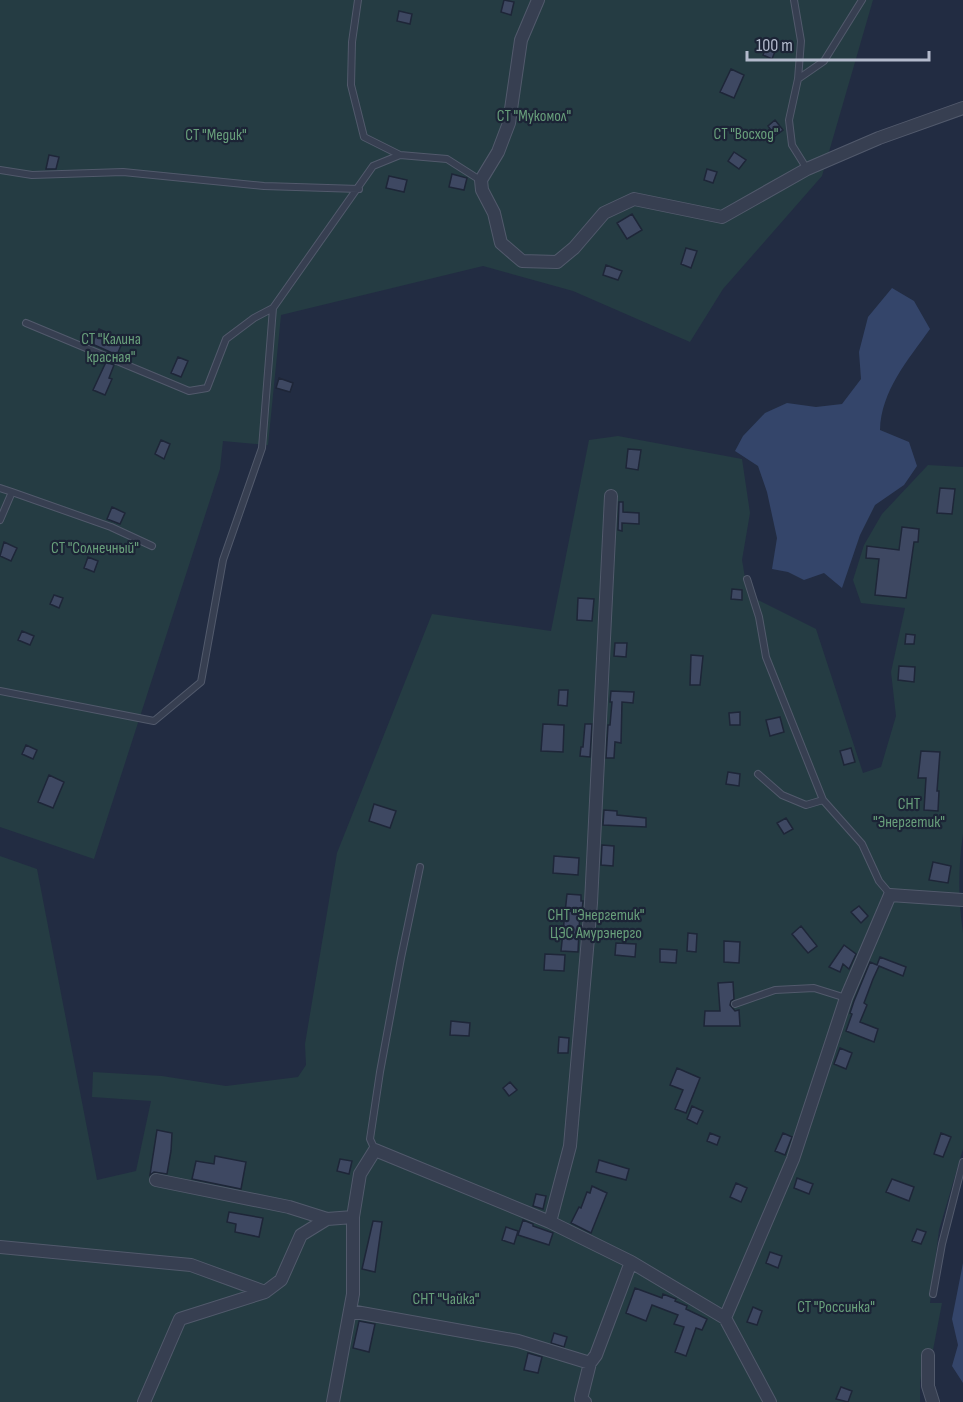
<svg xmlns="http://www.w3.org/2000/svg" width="963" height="1402" viewBox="0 0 963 1402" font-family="'Sofia Sans Condensed',sans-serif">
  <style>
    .green { fill: #253c43 }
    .water { fill: #34456a }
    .building { fill: #3e4862; stroke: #1e2638; stroke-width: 1.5 }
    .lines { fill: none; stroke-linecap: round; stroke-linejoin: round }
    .service-casing { stroke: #525a6c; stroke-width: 8 }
    .minor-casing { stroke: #525a6c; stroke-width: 14 }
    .service { stroke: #373f51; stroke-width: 6 }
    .minor { stroke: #373f51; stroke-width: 12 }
    .labels { text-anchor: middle; stroke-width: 4.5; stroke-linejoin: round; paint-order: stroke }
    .park-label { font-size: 16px; fill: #689f7b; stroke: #1c2436 }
  </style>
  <rect width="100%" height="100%" fill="#222c42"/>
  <path class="green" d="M0,0H873L822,176L723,289L690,342L573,291L483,266L281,315L268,445L223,441L220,469L94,859L0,827Z
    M618,436L742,459L750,513L742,560L748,595L816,629L863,773L881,767L896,716L891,672L905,608L861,603L853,580L864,545L882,514L928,465L963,467V834C958,869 958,898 963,933V1149L939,1230L930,1303H942L933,1350L925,1351L920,1383V1402H0V856L37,869L97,1180L136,1171L151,1101L92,1097L93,1072L162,1076L226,1086L298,1077L306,1065L305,1044L337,853L432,614L551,631L589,440Z"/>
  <path class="water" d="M892,288L914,301L930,329C908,360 881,391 880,430L909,442L917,466L904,485L875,505L860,535L842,588L824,573L804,580L788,572L772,569L777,538L767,492L758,466L735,451L743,436L765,413L787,403L816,407L842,404L861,379L859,352L868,317Z
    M963,1263V1383L952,1366L958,1345L952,1319Z"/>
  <path class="building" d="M504,0L514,2L511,15L501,12Z
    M399,11L412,14L410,24L397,21Z
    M769,41L778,44L772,59L763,55Z
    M731,69L744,75L734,98L720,92Z
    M775,120L783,130L775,136L768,126Z
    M734,152L746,160L739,169L728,161Z
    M49,155L59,157L56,169H46Z
    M707,169L717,172L713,183L704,180Z
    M452,174L467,178L464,190L449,187Z
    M389,176L407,180L404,192L386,188Z
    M632,214L642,230L627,239L617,223Z
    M686,248L697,251L691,268L681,264Z
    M606,265L622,271L618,280L603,275Z
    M99,329L108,333L106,337L122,343L117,355L92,344Z
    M178,357L188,361L181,377L171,373Z
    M106,362L114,365L109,378L112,379L105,395L93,390Z
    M279,378L293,383L290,392L276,388Z
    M161,440L170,444L164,459L155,454Z
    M628,449L641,450L638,470L626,468Z
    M940,488L955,489L952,514L937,513Z
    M619,502H623V512L639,513V524L622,523V531L618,530Z
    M112,507L125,513L120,524L107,519Z
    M902,527L919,529L918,542H914L906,598L875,595L879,559L866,558L867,546L899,550Z
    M4,542L17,548L11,561L0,556Z
    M88,557L98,561L94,572L84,568Z
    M732,589L742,590V600L731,599Z
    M54,595L63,598L59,608L50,604Z
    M578,598L594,599L592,621L577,620Z
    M22,631L34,636L30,645L18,640Z
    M906,634L915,635L914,644H905Z
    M615,643H627L626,657L614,656Z
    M691,655L703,656L700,685H690Z
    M899,666L915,667L914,682L898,680Z
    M559,690H568L567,706L558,705Z
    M611,691L634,692L633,703L622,702L621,743L615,742L614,758H606L608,725H610L612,702H610Z
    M740,712V725H730L729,713Z
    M780,717L784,732L770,736L766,720Z
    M543,724L564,725L563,752L541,751Z
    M585,724H592L590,757L580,756L581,747H583Z
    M26,745L37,750L33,759L22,754Z
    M851,748L855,762L844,765L840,751Z
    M921,751L940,752L937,791H939L938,811L924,810L926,778H918Z
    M728,772L740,774L739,786L726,784Z
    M49,775L64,782L53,808L38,802Z
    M374,804L396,811L390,828L369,821Z
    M604,810L617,811V815L646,818V827L603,825Z
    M786,818L793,829L784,834L777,823Z
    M602,845L614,846L613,866L601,865Z
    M554,856L579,858L578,875L553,873Z
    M933,862L951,866L948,883L929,880Z
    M567,894L581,895V901H583L582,911H580L578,952L561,951Z
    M859,906L868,916L861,923L851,912Z
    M801,926L817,946L808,953L792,934Z
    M688,933L697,934L696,952L687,951Z
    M724,941L740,942L739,963L724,962Z
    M616,943L636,944L635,957L615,955Z
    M844,945L856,954L849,969L843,964L840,972L829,967Z
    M660,949L677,950L676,963L660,962Z
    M545,954L565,955L564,971L544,970Z
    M880,957L906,967L903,976L879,966L873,979L864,1003L867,1005L860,1022L878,1029L874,1042L846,1031L852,1014L850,1013L854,1001L870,962L877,965Z
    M733,982L734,999L731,1001L730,1005L735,1011L739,1010L740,1026H704L705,1011H720L718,983Z
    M451,1021L470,1023L469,1036L450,1035Z
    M559,1037L569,1038L568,1053H558Z
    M840,1048L852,1053L846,1069L834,1064Z
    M677,1068L700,1078L686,1113L675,1109L683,1090L670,1085Z
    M510,1082L517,1090L509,1096L503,1088Z
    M692,1106L703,1111L697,1124L687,1119Z
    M157,1130L172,1133L171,1151L167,1174L154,1172L150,1175Z
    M710,1133L720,1137L717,1145L707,1141Z
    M783,1133L792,1137L785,1155L775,1151Z
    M941,1133L951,1137L943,1157L934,1154Z
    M215,1156L246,1162L241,1189L192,1179L196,1161L214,1164Z
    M340,1159L352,1161L349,1174L337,1171Z
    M599,1160L629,1169L626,1180L596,1172Z
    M797,1178L813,1184L809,1194L794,1188Z
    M892,1179L914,1187L909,1201L886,1192Z
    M736,1183L747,1188L741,1202L730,1197Z
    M592,1186L607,1193L591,1233L571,1223L579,1207L581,1208L587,1192L590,1193Z
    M536,1194L546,1196L543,1209L533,1206Z
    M229,1212L263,1218L259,1237L235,1232L236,1224L227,1222Z
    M523,1220L533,1224V1226L553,1233L549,1245L518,1235Z
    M373,1221L382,1222L375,1272L362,1269Z
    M506,1227L518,1231L514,1244L502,1240Z
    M917,1229L926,1232L921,1244L912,1241Z
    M770,1252L782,1256L778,1268L766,1263Z
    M635,1288L662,1298L663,1294L676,1299L675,1301L687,1306L686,1309L707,1319L702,1330L696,1328L686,1356L675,1352L684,1327L674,1324L678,1315L652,1305L646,1321L626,1313Z
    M753,1307L762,1311L757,1325L747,1322Z
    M359,1321L375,1324L369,1352L353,1348Z
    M554,1333L567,1337L564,1347L551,1343Z
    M528,1353L542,1357L538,1373L524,1370Z
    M841,1387L852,1391L848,1402L836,1399Z"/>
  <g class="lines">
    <g class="service-casing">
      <path id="service" d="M358,0L352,42L351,85L364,137L400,155
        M794,0L801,41L798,79
        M807,169L792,145L789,120L798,79L824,61L862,0
        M0,170L32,175L123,172L264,186L359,189
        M26,323L189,391L207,388L226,339L254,318L273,308
        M0,488L12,492L0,520
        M12,492L111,527L152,546
        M747,579L759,617L766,657L823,800L862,844L879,881L890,894
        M0,691L154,721L201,682L223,560L262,448L273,308L373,166L400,155L447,159L480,180
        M758,774L782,795L806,805L823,800
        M735,1004L775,990L814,988L846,998
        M375,1150L370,1139L380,1072L401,958L420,867
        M933,1294L942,1244L963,1162"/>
    </g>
    <g class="minor-casing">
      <path id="minor" d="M538,0L521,40L509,123L498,152L481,180L482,190L494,213L501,243L522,261L557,262L574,248L604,213L634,199L722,217L807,169L879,138L963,108
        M156,1180L289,1207L327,1219L353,1217
        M550,1222L570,1146L591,903L611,496
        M0,1247L191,1265L265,1292
        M350,1311L518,1341L590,1363
        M725,1318L793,1159L846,998L890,895L963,900
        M928,1355V1386L933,1402
        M144,1402L180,1319L265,1292L281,1280L301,1235L327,1219
        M333,1402L353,1294V1217L360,1174L375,1150L550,1222L631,1262L725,1318L770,1402
        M585,1402L581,1399L590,1363L596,1355L631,1262"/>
    </g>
    <use href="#service" class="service"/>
    <use href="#minor" class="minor"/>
  </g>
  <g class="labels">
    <g class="park-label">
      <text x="534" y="121">СТ "Мукомол"</text>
      <text x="746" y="139">СТ "Восход"</text>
      <text x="216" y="140">СТ "Медик"</text>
      <text x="111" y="344">СТ "Калина<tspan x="111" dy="18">красная"</tspan></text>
      <text x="95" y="553">СТ "Солнечный"</text>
      <text x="909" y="809">СНТ<tspan x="909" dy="18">"Энергетик"</tspan></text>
      <text x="596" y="920">СНТ "Энергетик"<tspan x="596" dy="18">ЦЭС Амурэнерго</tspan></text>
      <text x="446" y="1304">СНТ "Чайка"</text>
      <text x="836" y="1312">СТ "Россинка"</text>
    </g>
  </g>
  <path d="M747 51v9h182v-9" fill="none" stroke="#b3bacc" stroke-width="3"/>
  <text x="756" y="51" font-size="18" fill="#b3bacc" stroke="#1c2436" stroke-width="4.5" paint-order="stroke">100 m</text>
</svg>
